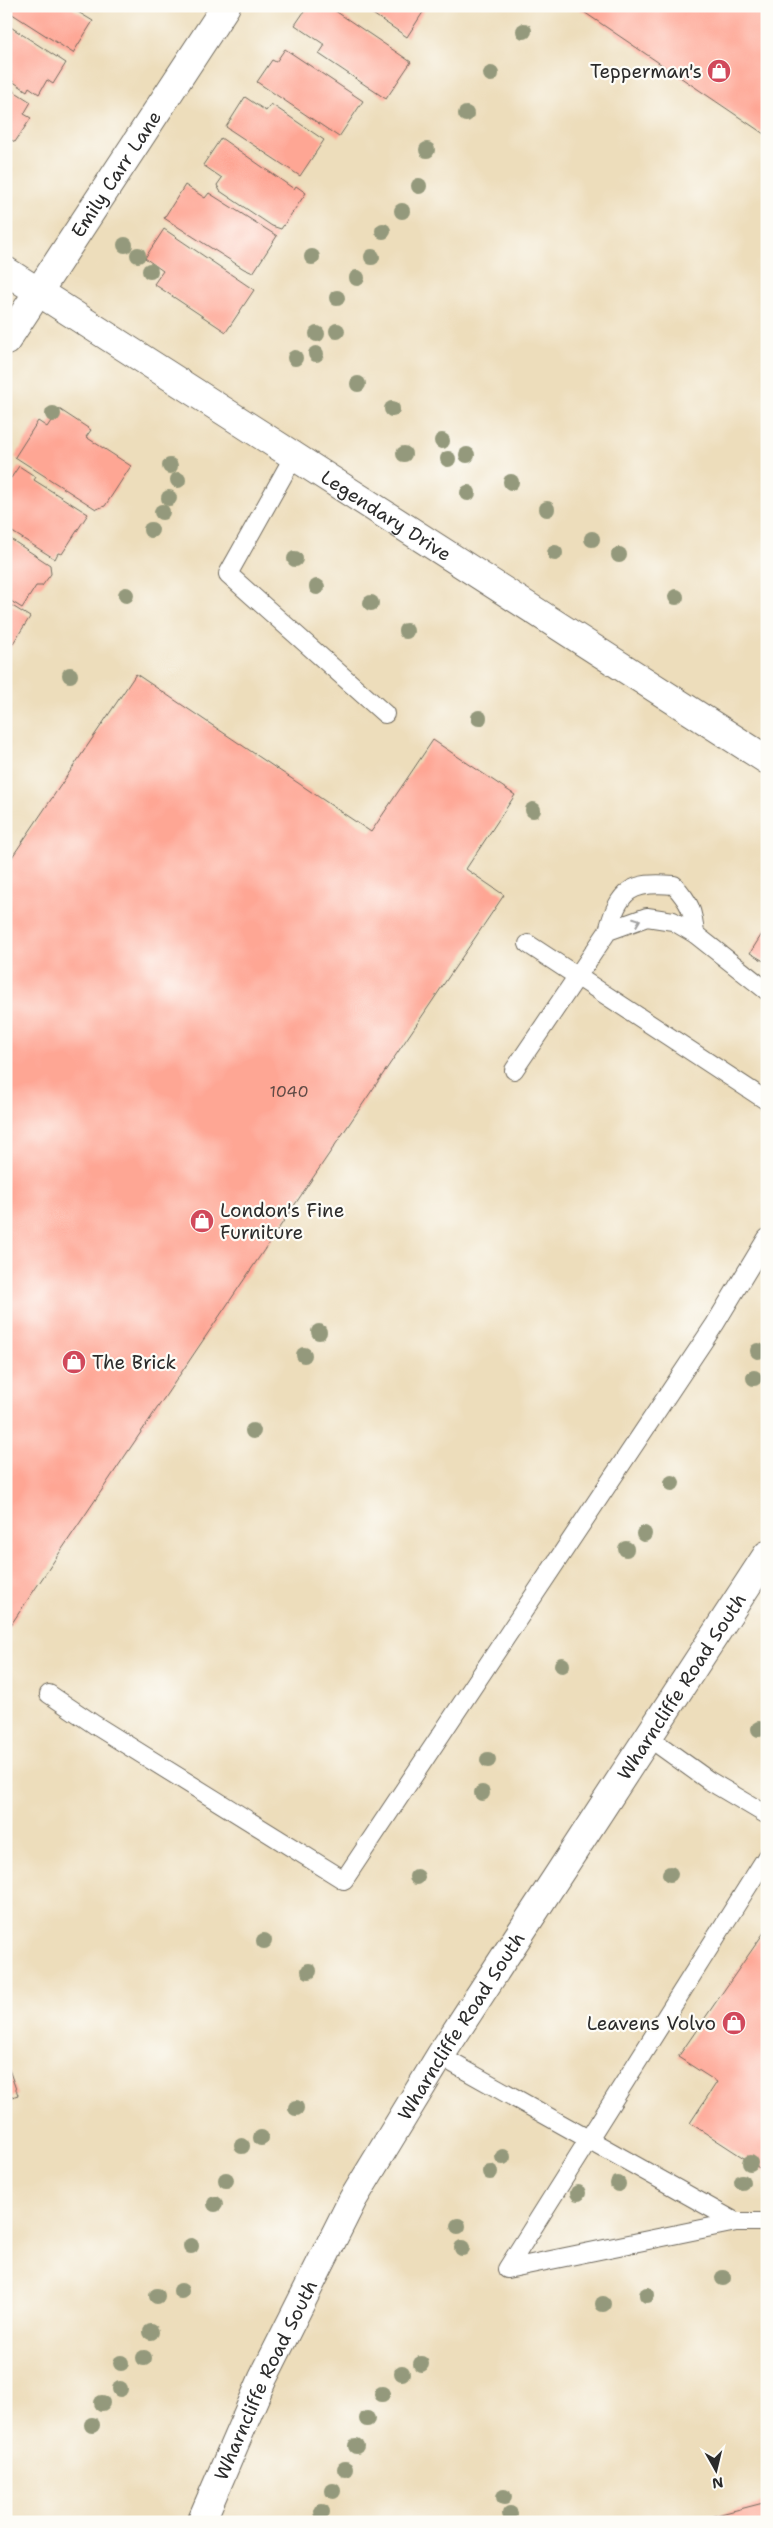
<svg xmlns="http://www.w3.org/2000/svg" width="773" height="2528" viewBox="0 0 773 2528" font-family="'Shantell Sans',sans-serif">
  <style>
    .building { fill: #fea694 }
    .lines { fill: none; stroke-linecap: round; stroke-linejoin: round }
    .service-casing { stroke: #6f695d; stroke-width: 20 }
    .minor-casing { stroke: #6f695d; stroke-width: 30 }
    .tertiary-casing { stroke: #6f695d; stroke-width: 30 }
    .secondary-casing { stroke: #6f695d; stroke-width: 30 }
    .service { stroke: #fff; stroke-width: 18 }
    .minor { stroke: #fff; stroke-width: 28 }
    .tertiary { stroke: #fff; stroke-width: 28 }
    .secondary { stroke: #fff; stroke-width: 28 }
    .tree { fill: #94997b }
    .oneway { stroke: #a0a0a0 }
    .labels { text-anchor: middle; stroke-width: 4.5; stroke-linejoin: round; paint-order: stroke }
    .number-label { font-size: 16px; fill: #604a45 }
    .poi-label { font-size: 19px; fill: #2b2b2b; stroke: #fdfcf7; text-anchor: end }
    .street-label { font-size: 19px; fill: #2b2b2b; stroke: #fdfcf7 }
  </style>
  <rect width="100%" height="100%" fill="#fdfcf7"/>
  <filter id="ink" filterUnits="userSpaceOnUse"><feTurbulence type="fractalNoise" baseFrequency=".02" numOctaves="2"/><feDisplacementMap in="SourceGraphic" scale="10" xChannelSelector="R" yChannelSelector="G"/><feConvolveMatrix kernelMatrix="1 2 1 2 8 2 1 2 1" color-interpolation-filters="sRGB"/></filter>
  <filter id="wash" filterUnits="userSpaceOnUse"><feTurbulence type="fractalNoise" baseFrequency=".0096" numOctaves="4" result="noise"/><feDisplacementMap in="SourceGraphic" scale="20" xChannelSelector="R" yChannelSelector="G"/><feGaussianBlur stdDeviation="1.12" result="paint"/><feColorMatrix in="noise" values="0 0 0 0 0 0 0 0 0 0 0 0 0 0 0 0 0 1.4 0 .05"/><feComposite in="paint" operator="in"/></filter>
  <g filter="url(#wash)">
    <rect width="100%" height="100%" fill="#edddbb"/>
    <g id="blocks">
      <path class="building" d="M6,6H74L73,9L93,21L73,53L6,10Z
        M308,6H328L411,62L386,99L319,54L325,45L295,25Z
        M361,6H427L407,37Z
        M575,6H767V136Z
        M6,24L66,63L53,84L47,80L39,94L29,87L27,91L6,77Z
        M285,49L363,101L339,137L257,82L272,60L276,62Z
        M6,86L31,102L24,114L31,118L15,142L6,137Z
        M245,97L266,111L271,104L324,140L300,176L226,127Z
        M221,138L294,189L296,186L306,193L281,229L272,226L220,191L217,185L222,178L203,165Z
        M185,185L205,198L209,193L277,236L253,273L244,269L164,218Z
        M164,229L254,290L226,332L154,284L163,271L145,258Z
        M59,409L91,430L86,437L131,466L105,506L96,509L15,457L38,421L47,427Z
        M19,466L36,477L34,480L88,514L62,554L58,553L55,559L6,528V475L11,478Z
        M6,536L50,565L51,574L42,586H36L22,608L6,598Z
        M6,602L30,617L6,654Z
        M136,674L371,832L433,740L515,795L466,869L504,895L6,1632V866Z
        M767,926V963L750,953Z
        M767,1928V2173L690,2123L717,2082L678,2057Z
        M6,2061L18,2095L6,2099Z
        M767,2502V2522H694V2521Z"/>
    </g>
  </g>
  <g filter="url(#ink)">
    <use href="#blocks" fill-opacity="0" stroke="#6f695d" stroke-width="1"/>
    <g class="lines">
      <g class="service-casing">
        <path id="service" d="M294,456L228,574L385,714
          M608,931C619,890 631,881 674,885C690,903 693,910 695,934
          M528,944L767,1101
          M514,1070L608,931L647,917L673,921L695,934L767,991
          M49,1694L95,1725L344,1880L715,1324L767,1238
          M648,1737L708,1780L767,1815
          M767,1856L507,2269L736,2222H767
          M440,2056L736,2222"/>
      </g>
      <g class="minor-casing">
        <g id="minor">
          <path id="s1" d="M6,341L226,6"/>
        </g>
      </g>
      <g class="tertiary-casing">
        <g id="tertiary">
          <path id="s2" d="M6,271L767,760"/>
        </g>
      </g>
      <g class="secondary-casing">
        <g id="secondary">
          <path id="s3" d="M201,2522L263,2378L353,2199L440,2056L767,1555"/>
        </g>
      </g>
      <use href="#service" class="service"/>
      <use href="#minor" class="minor"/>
      <use href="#tertiary" class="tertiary"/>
      <use href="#secondary" class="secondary"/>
    </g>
    <g class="tree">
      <circle cx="524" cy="31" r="8"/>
      <circle cx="491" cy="74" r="8"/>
      <circle cx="466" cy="114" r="8"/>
      <circle cx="427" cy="150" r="8"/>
      <circle cx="419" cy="186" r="8"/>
      <circle cx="402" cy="211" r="8"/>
      <circle cx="383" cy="231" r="8"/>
      <circle cx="125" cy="245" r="8"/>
      <circle cx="138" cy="255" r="8"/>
      <circle cx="312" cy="257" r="8"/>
      <circle cx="372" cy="257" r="8"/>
      <circle cx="150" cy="271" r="8"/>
      <circle cx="357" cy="278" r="8"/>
      <circle cx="337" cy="298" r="8"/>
      <circle cx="337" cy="331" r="8"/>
      <circle cx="317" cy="334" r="8"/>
      <circle cx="316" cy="354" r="8"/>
      <circle cx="295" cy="358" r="8"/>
      <circle cx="358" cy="384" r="8"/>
      <circle cx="392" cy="409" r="8"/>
      <circle cx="53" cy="414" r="8"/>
      <circle cx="442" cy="441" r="8"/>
      <circle cx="404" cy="454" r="8"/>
      <circle cx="467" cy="455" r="8"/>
      <circle cx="448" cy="459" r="8"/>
      <circle cx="170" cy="466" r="8"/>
      <circle cx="178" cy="480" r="8"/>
      <circle cx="511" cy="482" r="8"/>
      <circle cx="468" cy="493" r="8"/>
      <circle cx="169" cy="498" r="8"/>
      <circle cx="547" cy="509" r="8"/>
      <circle cx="162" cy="512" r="8"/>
      <circle cx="151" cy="530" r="8"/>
      <circle cx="592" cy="539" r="8"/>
      <circle cx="555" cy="553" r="8"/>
      <circle cx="619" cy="555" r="8"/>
      <circle cx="295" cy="559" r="8"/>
      <circle cx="317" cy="587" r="8"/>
      <circle cx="126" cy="595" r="8"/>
      <circle cx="676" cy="597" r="8"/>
      <circle cx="371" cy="603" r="8"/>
      <circle cx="406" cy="631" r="8"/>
      <circle cx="70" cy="675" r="8"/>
      <circle cx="479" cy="718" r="8"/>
      <circle cx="533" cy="810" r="8"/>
      <circle cx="319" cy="1332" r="8"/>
      <circle cx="758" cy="1351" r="8"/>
      <circle cx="304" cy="1355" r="8"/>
      <circle cx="754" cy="1378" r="8"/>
      <circle cx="253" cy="1431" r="8"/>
      <circle cx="672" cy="1483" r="8"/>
      <circle cx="644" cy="1534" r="8"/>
      <circle cx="626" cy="1549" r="8"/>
      <circle cx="562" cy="1665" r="8"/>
      <circle cx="759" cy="1729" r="8"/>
      <circle cx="488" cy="1760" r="8"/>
      <circle cx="482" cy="1793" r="8"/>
      <circle cx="670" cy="1874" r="8"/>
      <circle cx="417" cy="1877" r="8"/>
      <circle cx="264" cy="1941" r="8"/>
      <circle cx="309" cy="1971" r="8"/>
      <circle cx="296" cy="2108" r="8"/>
      <circle cx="261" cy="2138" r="8"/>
      <circle cx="242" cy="2146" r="8"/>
      <circle cx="503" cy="2157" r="8"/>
      <circle cx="750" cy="2163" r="8"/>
      <circle cx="490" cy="2172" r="8"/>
      <circle cx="226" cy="2180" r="8"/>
      <circle cx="742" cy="2182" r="8"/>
      <circle cx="618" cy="2184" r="8"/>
      <circle cx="578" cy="2193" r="8"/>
      <circle cx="215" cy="2204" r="8"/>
      <circle cx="458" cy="2226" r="8"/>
      <circle cx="191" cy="2246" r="8"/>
      <circle cx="462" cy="2248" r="8"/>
      <circle cx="723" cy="2278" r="8"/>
      <circle cx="181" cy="2291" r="8"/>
      <circle cx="647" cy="2295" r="8"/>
      <circle cx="157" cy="2296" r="8"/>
      <circle cx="603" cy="2304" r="8"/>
      <circle cx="151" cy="2332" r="8"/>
      <circle cx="144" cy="2358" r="8"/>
      <circle cx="121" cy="2363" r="8"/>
      <circle cx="421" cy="2364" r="8"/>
      <circle cx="402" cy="2373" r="8"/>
      <circle cx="120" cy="2389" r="8"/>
      <circle cx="382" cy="2394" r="8"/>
      <circle cx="102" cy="2403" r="8"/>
      <circle cx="367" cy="2419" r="8"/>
      <circle cx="92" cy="2425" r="8"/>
      <circle cx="356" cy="2446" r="8"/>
      <circle cx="345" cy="2469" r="8"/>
      <circle cx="333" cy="2491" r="8"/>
      <circle cx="504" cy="2497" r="8"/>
      <circle cx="322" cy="2512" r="8"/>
      <circle cx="510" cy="2514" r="8"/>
    </g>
    <defs><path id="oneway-chevron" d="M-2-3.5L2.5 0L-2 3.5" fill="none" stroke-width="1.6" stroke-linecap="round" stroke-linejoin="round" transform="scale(1.25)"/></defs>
    <use class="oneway" href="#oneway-chevron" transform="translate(637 921) rotate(-21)"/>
  </g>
  <defs>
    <g id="shop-disc" transform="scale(1.25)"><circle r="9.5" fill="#d1495b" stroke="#fdfcf7"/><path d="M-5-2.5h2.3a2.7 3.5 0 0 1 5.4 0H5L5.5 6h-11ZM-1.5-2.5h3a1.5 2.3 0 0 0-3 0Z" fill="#fff"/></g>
  </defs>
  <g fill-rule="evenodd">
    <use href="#shop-disc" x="719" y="71"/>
    <use href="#shop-disc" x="202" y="1221"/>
    <use href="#shop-disc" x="74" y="1362"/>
    <use href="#shop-disc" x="734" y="2023"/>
  </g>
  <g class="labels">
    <g class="number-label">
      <text x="289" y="1097">1040</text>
    </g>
    <g class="poi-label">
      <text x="702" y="78">Tepperman's</text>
      <text x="220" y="1217" text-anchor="start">London's Fine<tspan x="220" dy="22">Furniture</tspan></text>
      <text x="92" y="1369" text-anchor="start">The Brick</text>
      <text x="716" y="2030">Leavens Volvo</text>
    </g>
    <g class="street-label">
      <text dy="7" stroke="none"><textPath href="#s1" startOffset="200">Emily Carr Lane</textPath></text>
      <text dy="7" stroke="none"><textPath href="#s2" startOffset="452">Legendary Drive</textPath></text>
      <text dy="7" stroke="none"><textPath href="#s3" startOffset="966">Wharncliffe Road South</textPath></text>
      <text dy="7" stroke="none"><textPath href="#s3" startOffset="561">Wharncliffe Road South</textPath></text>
      <text dy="7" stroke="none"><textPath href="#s3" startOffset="156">Wharncliffe Road South</textPath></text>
    </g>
  </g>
  <rect width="773" height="2528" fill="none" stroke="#fdfcf7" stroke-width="25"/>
  <g transform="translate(716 2470) rotate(172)" stroke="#fdfcf7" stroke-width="4" paint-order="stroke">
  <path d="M0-4L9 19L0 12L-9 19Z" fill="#2b2b2b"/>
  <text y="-8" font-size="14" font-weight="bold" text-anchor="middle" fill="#2b2b2b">N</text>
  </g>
</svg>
